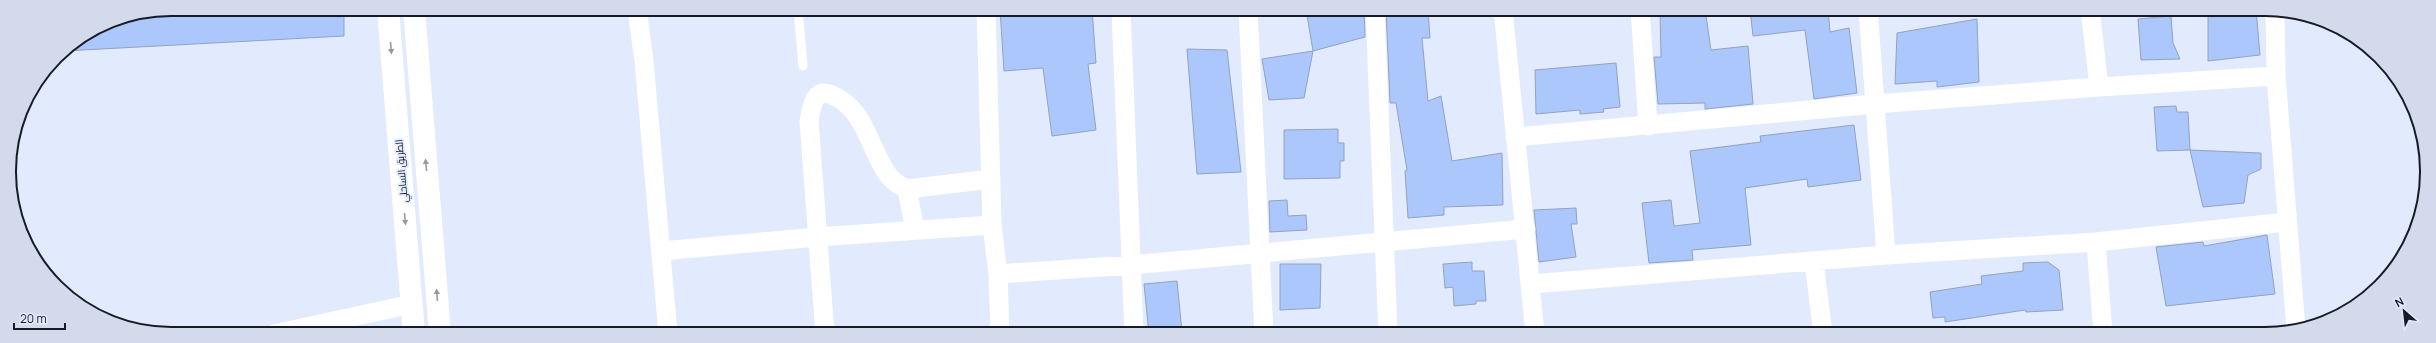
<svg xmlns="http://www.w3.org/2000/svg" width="2436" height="343" viewBox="0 0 2436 343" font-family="Manrope,Cairo,sans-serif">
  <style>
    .building { fill: #abc7fb; stroke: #94a2be }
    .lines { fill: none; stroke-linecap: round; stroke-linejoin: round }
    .service { stroke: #fff; stroke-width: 9 }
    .minor { stroke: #fff; stroke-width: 19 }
    .trunk { stroke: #fff; stroke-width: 22 }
    .oneway { fill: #96999d }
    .labels { text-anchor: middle; stroke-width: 3.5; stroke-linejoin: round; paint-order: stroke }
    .street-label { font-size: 10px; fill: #161c26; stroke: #e2ebfd }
    .rim { fill: none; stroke: #161c26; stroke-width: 2 }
  </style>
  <rect width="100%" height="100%" fill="#e2ebfd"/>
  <path class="building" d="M172,9H344V36L64,51L110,21Z
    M1000,9H1092L1096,63L1088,64L1096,130L1052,136L1043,68L1004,71Z
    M1306,9H1364L1365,37L1313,51Z
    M1386,9H1428L1430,38H1422L1428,101L1441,96L1452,161L1502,153L1503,205L1444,207V215L1408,218L1405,171L1407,170L1396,103H1390Z
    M1660,9H1705L1711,50L1748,46L1753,104L1705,109V103L1658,104L1654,57H1661Z
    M1750,9H1828L1830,32L1849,28L1857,93L1814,99L1805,30L1753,36Z
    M2208,9H2256L2260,55L2208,61Z
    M2171,16L2173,43L2180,59L2141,60L2138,19Z
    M1977,19L1979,82L1937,87V81L1895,84L1897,33Z
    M1187,49L1227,50L1241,172L1197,174Z
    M1313,51L1304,98L1269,100L1262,59Z
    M1616,63L1620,107L1603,109L1604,112L1580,114V110L1536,114L1535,70Z
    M2176,106L2177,112H2188L2190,150L2157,151L2154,107Z
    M1854,125L1861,180L1808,187L1807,179L1745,188L1751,245L1692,250L1693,260L1649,263L1642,203L1671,200L1674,226L1700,223L1690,151L1761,142L1760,136Z
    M1338,129V143H1344V161H1340V178L1284,179V130Z
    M2190,150L2261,153V169L2248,175L2244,203L2203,207Z
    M1287,200L1288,216L1306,215L1307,230L1270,232L1269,201Z
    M1576,208L1577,224H1571L1576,257L1539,262L1534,210Z
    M2267,235L2275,294L2166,306L2156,247L2203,242L2204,246Z
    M1472,262V271H1484L1486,301H1476V304L1454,306L1453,287L1445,288L1443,264Z
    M2048,262L2059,270L2063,310L2026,312L2025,310L1945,322V317L1933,318L1930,292L1982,284L1981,276L2023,271V263Z
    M1280,264H1321L1320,308L1280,310Z
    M1177,281L1182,332L1149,334L1144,284Z"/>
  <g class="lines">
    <path class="service" d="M798,9L803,66"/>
    <path class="minor" d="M637,9L644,61L668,334
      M986,9L992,225L998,274L1000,334
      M1121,9L1134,334
      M1248,9L1264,334
      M1375,9L1388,334
      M1503,9L1535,334
      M1640,9L1648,126
      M1868,9L1875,104L2099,87L2276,76
      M2090,9L2099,87
      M2275,9L2276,76L2296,329
      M1515,137L1875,104L1886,255
      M907,189L915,230
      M2096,242L2103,334
      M661,251L817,237L992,225
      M1814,262L1823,334
      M998,274L1131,265L1526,229
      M1531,284L1886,255L2096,242L2287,222
      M274,334L412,304
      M825,334L809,121C812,107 813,87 832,95C864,108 869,146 886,172C892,181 897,184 907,189L991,179"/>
    <path class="trunk" d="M388,9L414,334
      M414,9L440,334"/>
  </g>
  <defs><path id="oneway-solid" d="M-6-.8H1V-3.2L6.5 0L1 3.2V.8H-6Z"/></defs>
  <g class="oneway">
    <use href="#oneway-solid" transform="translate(391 48) rotate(85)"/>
    <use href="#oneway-solid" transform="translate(426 165) rotate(-95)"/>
    <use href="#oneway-solid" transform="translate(405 219) rotate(85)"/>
    <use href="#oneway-solid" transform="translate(437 295) rotate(-95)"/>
  </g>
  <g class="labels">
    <g class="street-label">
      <text transform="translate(401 171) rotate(-95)" y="4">الطريق الساحلي</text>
    </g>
  </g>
  <path d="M0 0H2436V343H0ZM171 16H2265A155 155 0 0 1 2420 171V172A155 155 0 0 1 2265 327H171A155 155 0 0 1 16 172V171A155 155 0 0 1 171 16Z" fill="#d2daec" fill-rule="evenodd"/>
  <path class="rim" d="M171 16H2265A155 155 0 0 1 2420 171V172A155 155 0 0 1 2265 327H171A155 155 0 0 1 16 172V171A155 155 0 0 1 171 16Z"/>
  <g transform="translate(2404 311) rotate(332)" stroke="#e2ebfd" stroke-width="3" paint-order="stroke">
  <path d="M0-3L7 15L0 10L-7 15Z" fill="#161c26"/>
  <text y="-6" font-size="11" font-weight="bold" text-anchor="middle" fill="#161c26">N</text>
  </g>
  <path d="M14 323v6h51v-6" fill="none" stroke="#161c26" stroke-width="2"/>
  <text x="20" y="323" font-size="12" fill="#161c26" stroke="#e2ebfd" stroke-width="3" paint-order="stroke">20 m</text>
</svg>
